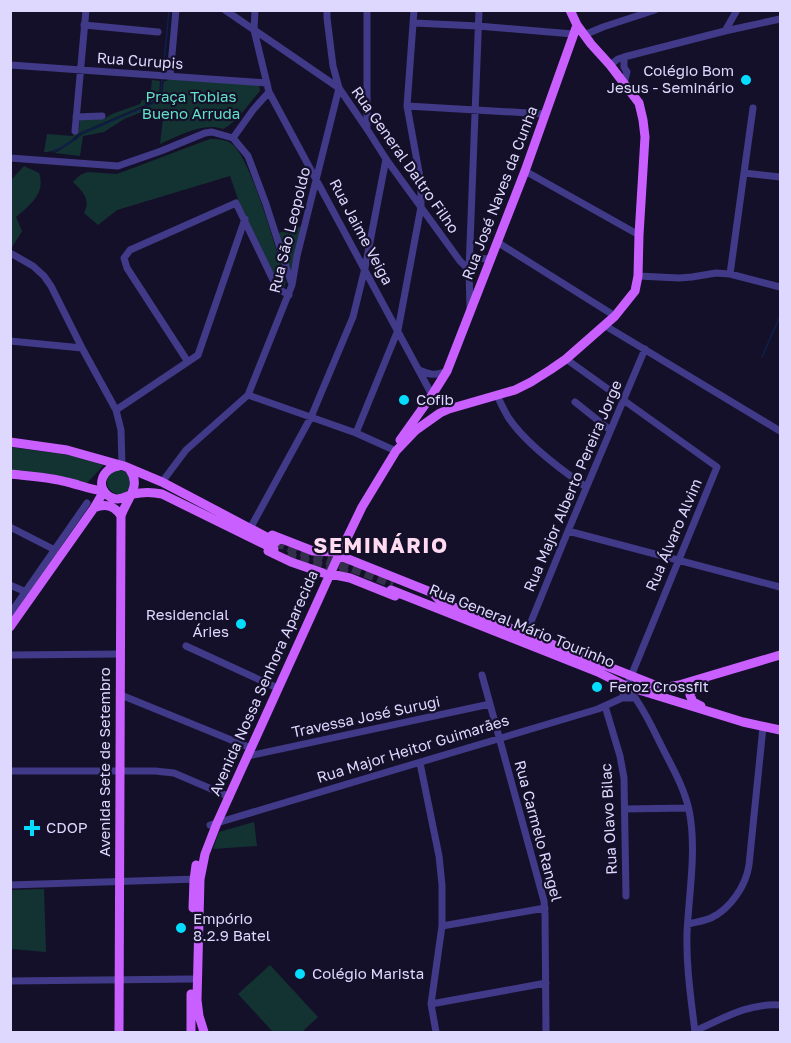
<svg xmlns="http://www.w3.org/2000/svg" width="791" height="1043" viewBox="0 0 791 1043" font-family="'Golos Text',sans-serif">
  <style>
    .green { fill: #133333 }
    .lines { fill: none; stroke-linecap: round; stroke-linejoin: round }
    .stream { stroke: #0c214c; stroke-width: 1.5 }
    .major-tunnel { stroke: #332e49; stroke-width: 9; stroke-dasharray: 9 4.5; stroke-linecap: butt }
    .minor { stroke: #403a88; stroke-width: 7 }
    .major { stroke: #c95fff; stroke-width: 9 }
    .poi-dot { fill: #04ddff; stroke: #151029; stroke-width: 2 }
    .labels { text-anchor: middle; stroke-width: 4.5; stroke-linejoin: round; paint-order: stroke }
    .street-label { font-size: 15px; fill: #ded8ff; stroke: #151029 }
    .poi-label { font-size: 15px; fill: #ded8ff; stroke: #151029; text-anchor: start }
    .park-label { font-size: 15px; fill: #61e2c6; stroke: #151029 }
    .district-label { font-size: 21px; font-weight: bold; letter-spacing: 1.5px; fill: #ffdaf0; stroke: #151029 }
  </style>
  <rect width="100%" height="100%" fill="#151029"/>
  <path class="green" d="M168,79L259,85L260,91C248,104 238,122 223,129C202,122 179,136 160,144L164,111L147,110L124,119L104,132L83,136L80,156L55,153L77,139L81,135L159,101L162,95L164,81H167Z
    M152,80L160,81L159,96L152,102L79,133C72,141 55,153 44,152L47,134L73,136V133L79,130L80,119H104L112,114L140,104L142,100H150Z
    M210,139C217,139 225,139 232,144C252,160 277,254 286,282L283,291L280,287L239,202L230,176L117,210L98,225L84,213C91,199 83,192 73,182L80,175L88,172L117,174Z
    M24,166L39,173C46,193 30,205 16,217L22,231L11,249V179H12Z
    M302,226L290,272L278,233Z
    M10,447L75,456L103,465V466L87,483H85L11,472Z
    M107 482a12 12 0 1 1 24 0a12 12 0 1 1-24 0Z
    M254,822L257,846L213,849L219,832Z
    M44,889L46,952L11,949V890Z
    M270,965L318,1017L302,1032H273L238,994Z"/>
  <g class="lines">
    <path class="stream" d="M163,74L169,10
      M53,152L76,139L80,134L152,104C163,96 161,91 162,79
      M762,357L780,316"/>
    <path class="major-tunnel" d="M276,542L295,550L354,569L393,584
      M287,556L351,575"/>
    <path class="minor" d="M225,10L339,88L367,129L386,159L460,261L469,270
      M255,10L254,30L269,92L432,395
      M367,10V129
      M414,23L478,26L573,34
      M84,25L158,32
      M725,31L737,10
      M584,35L603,27L655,10
      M624,57L725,31L780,19
      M10,65L267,83
      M610,65L618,59L624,57V67L627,72L624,83
      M170,76L176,10
      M407,106L545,114
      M76,117L102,116
      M75,131L86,10
      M233,138L253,110L269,92
      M10,158L118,166L161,151L205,133L212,132L233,138L248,156L266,204L291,282
      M525,171L639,235
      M744,173L780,177
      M497,242L615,316
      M12,254L33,266L44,276L51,286L82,348L116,410L121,430L122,466
      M470,256L486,259L492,257
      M730,274L753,108
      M638,276L679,278L692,277L716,273L730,274L780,287
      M470,308L469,270L479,10
      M604,325L780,431
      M10,341L82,348
      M566,359L717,467L622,698
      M188,362L127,268L124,258L130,250L236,203L277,288L289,295
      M419,370C430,375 436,376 447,371
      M248,395L356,433L396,451
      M497,395C500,402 504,410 508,417C525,443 560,469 586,487
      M575,402L610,430
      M116,410L198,355L245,219
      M356,433L398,330L421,207V183L407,106L414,10
      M162,482L186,450L248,395L292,285L297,256L339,88L333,66L327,18V10
      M252,525L311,417L353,317L365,268L386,159
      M10,527L55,550
      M568,531L780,587
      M10,585L26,592
      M10,614L87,503
      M526,634L568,531L645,349
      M186,646L273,686
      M10,655L121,654
      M482,675L544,901L545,914L546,1032
      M121,695L246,746
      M633,695C645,711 653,729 662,747C672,767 684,787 689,810C697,849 689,892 687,933C686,966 691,999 695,1032
      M605,706L620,756L624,778L626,896
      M248,756L490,704
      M420,763L439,856L442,885V926L431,1004L436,1032
      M10,771H155L174,773L230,797
      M625,809L688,808
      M210,825L598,709L622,698H635
      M10,885L197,879
      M688,924C696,922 704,921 711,918C730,909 746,886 749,865L763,727
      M442,926L545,908
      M10,981L192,979
      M431,1004L546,983
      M695,1031C724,1018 748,1003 780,1005"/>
    <path class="major" d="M400,440L432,395L447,371L525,171L577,25
      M10,442L67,450L124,466L162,482L276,542
      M119,466C103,467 94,487 110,497C119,502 125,496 133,494C142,492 153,492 162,494L274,549
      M10,474C29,476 49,477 67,482C80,485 91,490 104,491
      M94,508C105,503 115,506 121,516
      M272,535L313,551L334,552
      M268,551L291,562L323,573
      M338,555L433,593L442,603
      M330,574L350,578L395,596
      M391,590L598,672L626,686L743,722L780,730
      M443,603L526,634L657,686L668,687L679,685L780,655
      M10,627L94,508L104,491
      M701,706L693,702L690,695L693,689L704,681
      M193,908L194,880L196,865
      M119,1032L121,516C126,500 142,486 130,470
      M191,1032V994
      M204,1032L199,1016L197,1000L200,879L205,854L217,823L336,561L362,507L396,451L416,430L440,413L449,409L515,390L531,382L550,370L566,359L615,316L635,291L638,276L639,235L645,137L643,120L639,103L610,65L591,44L577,25L570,10"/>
  </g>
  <g class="poi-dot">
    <circle cx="746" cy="80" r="6"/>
    <circle cx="404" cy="400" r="6"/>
    <circle cx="241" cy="624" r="6"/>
    <circle cx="597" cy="687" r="6"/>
    <path d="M29 819h6v6h6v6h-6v6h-6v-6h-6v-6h6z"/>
    <circle cx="181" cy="928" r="6"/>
    <circle cx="300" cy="974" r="6"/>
  </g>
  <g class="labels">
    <g class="street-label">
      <text transform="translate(140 61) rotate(4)" y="5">Rua Curupis</text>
      <text transform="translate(405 160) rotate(55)" y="5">Rua General Daltro Filho</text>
      <text transform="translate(500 193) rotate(-69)" y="5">Rua José Naves da Cunha</text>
      <text transform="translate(290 230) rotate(-76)" y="5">Rua São Leopoldo</text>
      <text transform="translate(361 232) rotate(62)" y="5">Rua Jaime Veiga</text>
      <text transform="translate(573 486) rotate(-67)" y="5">Rua Major Alberto Pereira Jorge</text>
      <text transform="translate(674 535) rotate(-67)" y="5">Rua Álvaro Alvim</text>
      <text transform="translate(522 626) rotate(22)" y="5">Rua General Mário Tourinho</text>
      <text transform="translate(264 683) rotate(-66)" y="5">Avenida Nossa Senhora Aparecida</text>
      <text transform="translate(366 717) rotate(-12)" y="5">Travessa José Surugi</text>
      <text transform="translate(413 749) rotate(-17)" y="5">Rua Major Heitor Guimarães</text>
      <text transform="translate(105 762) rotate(-90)" y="5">Avenida Sete de Setembro</text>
      <text transform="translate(609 819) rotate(-93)" y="5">Rua Olavo Bilac</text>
      <text transform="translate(538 831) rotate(75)" y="5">Rua Carmelo Rangel</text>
    </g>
    <g class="poi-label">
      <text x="734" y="76" text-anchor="end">Colégio Bom<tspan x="734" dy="17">Jesus - Seminário</tspan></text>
      <text x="416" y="405">Cofib</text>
      <text x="229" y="620" text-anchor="end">Residencial<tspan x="229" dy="17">Áries</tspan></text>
      <text x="609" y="692">Feroz Crossfit</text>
      <text x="46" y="833">CDOP</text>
      <text x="193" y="924">Empório<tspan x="193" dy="17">8.2.9 Batel</tspan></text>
      <text x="312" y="979">Colégio Marista</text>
    </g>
    <g class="park-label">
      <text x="191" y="102">Praça Tobias<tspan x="191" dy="17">Bueno Arruda</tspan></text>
    </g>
    <g class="district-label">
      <text x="381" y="553">SEMINÁRIO</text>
    </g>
  </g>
  <rect width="791" height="1043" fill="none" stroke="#ded8ff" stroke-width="24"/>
</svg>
